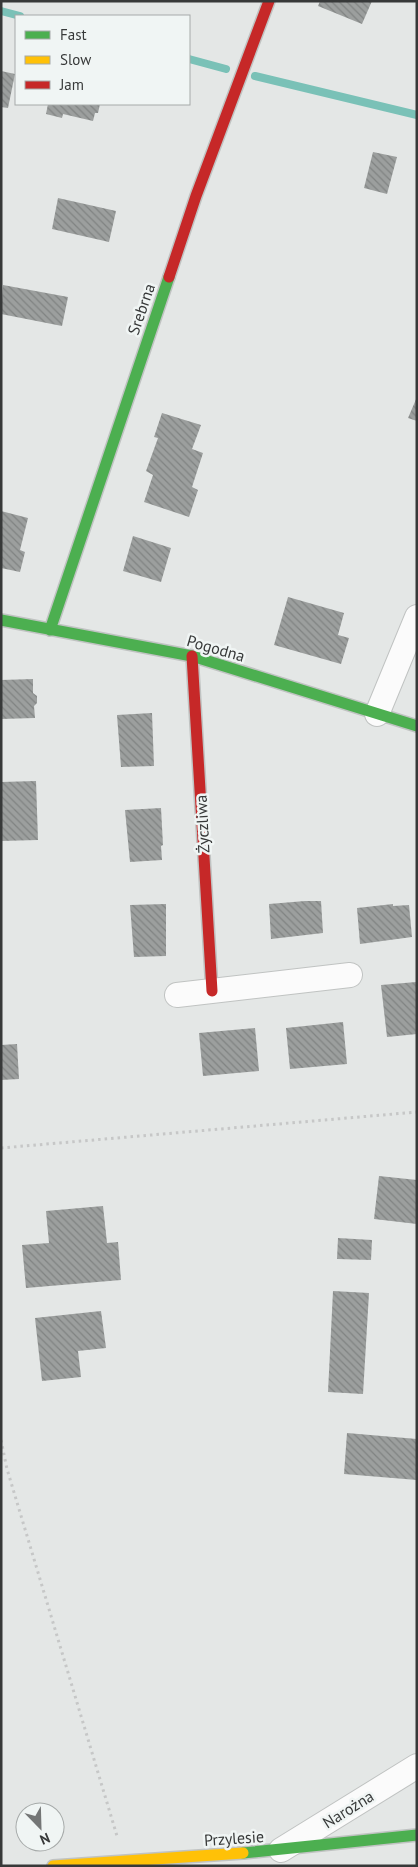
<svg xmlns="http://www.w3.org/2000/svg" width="418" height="1867" viewBox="0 0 418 1867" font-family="'PT Sans',sans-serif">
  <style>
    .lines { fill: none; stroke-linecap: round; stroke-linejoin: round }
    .stream { stroke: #7ac1b7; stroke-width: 8 }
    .building { fill: url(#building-back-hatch) }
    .street-casing { stroke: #c0c3c2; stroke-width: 26 }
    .fast-casing { stroke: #c0c3c2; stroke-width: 14 }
    .slow-casing { stroke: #c0c3c2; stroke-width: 14 }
    .jam-casing { stroke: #c0c3c2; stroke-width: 14 }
    .path { stroke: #c6c7c7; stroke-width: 3; stroke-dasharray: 2.5 4; stroke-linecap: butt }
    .street { stroke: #fbfbfb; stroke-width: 24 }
    .fast { stroke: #4caf50; stroke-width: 11 }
    .slow { stroke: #ffc107; stroke-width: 11 }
    .jam { stroke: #c62828; stroke-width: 11 }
    .labels { text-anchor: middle; stroke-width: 5; stroke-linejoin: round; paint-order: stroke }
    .street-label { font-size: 16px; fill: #373939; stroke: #f0f5f4 }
  </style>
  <defs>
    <pattern id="building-back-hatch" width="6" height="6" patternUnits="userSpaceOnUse" patternTransform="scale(1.25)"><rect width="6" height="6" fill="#9c9f9e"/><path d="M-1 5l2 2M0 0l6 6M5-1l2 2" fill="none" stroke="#808382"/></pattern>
  </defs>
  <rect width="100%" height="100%" fill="#e4e7e6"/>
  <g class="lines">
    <path class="stream" d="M1,11L20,16
      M189,59L226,69
      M255,76L417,115"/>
  </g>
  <path class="building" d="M320,1H372L362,24L318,6Z
    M1,71L15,74L8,108L1,107Z
    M48,104H100L98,113H95L93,121L63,114L62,118L46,114Z
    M373,152L397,157L387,194L364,188Z
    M58,198L116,211L109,242L52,229Z
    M3,285L68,297L62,326L1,314Z
    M417,397V421L408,418Z
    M162,413L201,425L192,449L203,453L192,487L198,490L189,517L144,502L153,475L146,471L158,438L154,437Z
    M1,511L28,518L20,550L25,552L20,572L1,568Z
    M133,536L171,548L161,582L123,571Z
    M288,597L344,613L338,635L349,638L341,664L274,645Z
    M33,679V693L37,696V703L34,706L35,718L1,719V680Z
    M152,713L154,766L121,767L117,715Z
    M36,781L38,840L1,841V782Z
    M161,808L163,845L161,846L162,860L130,862L125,810Z
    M305,901H321L323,933L271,939L269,904Z
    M166,904V956L134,957L130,905Z
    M393,904V906L409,905L412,937L360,944L357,908Z
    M416,982L417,1034L387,1037L381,985Z
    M343,1022L347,1064L290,1069L286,1028Z
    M255,1028L259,1071L203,1076L199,1033Z
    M17,1044L19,1079L1,1080V1045Z
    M379,1176L417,1180V1224L374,1219Z
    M103,1206L107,1243L118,1242L121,1280L26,1288L22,1245L49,1243L46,1211Z
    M338,1238L372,1240L371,1260L337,1259Z
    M333,1291L369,1293L363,1394L328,1392Z
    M101,1311L106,1348L78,1351L81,1377L42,1381L35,1318Z
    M347,1433L417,1439V1480L344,1474Z"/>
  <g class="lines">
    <g class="street-casing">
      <path id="street" d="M377,714L417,617
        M177,995L350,975
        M281,1850L417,1766"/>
    </g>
    <g class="fast-casing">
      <path id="fast" d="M1,620L192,656L417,726
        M50,630L169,277
        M243,1853L417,1835"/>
    </g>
    <g class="slow-casing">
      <path id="slow" d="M53,1866L243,1853"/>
    </g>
    <g class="jam-casing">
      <path id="jam" d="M169,277L196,196L269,1
        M192,656L212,991"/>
    </g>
    <path class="path" d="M1,1148L417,1112
      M1,1440L7,1469L117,1836"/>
    <use href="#street" class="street"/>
    <use href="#fast" class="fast"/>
    <use href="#slow" class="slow"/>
    <use href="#jam" class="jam"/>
  </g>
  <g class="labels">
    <g class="street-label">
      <text transform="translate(141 309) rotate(-71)" y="6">Srebrna</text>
      <text transform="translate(216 648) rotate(16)" y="6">Pogodna</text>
      <text transform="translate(202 824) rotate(-93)" y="6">Życzliwa</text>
      <text transform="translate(348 1809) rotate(-32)" y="6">Narożna</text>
      <text transform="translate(234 1838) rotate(-4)" y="6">Przylesie</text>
    </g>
  </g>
  <rect width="418" height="1867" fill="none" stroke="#373939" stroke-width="5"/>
  <rect x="15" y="15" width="175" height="90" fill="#f0f5f4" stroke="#a6aaa9"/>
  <rect x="25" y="31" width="25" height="8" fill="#4caf50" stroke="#a6aaa9"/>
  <text x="60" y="40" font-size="15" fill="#373939">Fast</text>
  <rect x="25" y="56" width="25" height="8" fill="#ffc107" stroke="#a6aaa9"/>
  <text x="60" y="65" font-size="15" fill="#373939">Slow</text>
  <rect x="25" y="81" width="25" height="8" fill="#c62828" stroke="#a6aaa9"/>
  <text x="60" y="90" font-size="15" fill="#373939">Jam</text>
  <g transform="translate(40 1827) rotate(157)"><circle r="24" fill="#f0f5f4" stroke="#a6aaa9"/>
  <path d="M0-4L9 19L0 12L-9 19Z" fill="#747676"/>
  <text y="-8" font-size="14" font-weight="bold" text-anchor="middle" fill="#373939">N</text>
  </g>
</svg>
